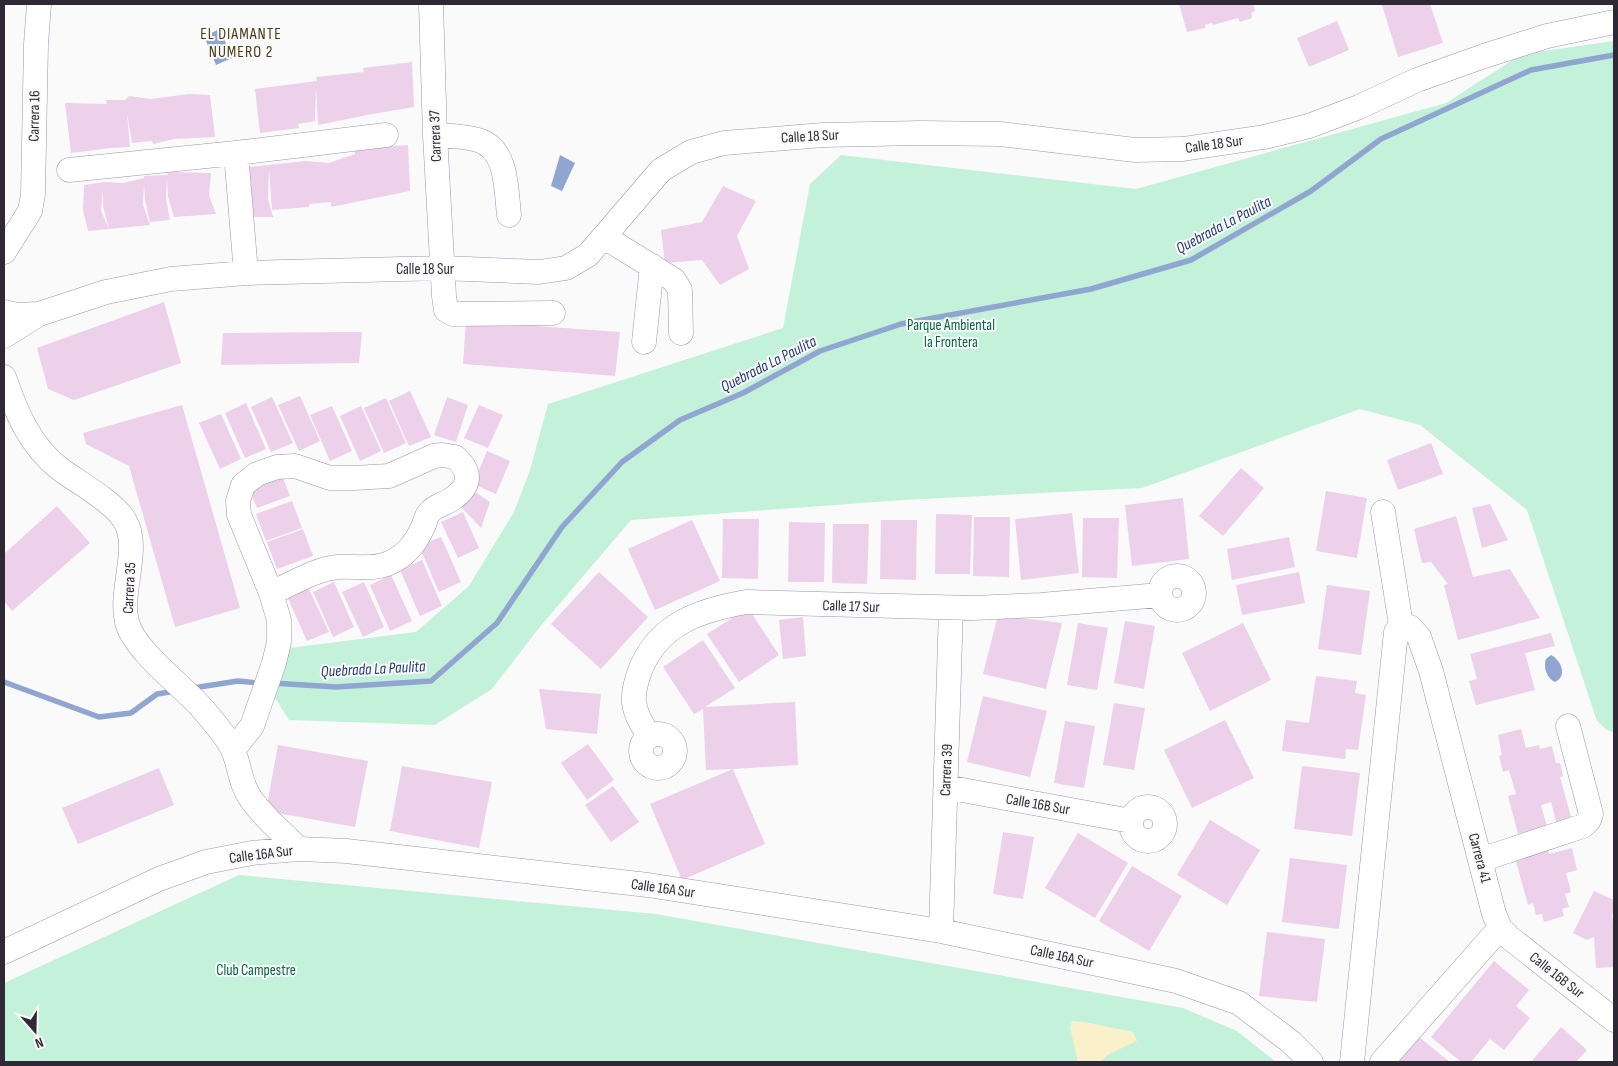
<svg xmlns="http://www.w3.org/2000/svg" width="1618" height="1066" viewBox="0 0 1618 1066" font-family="'Sofia Sans Condensed',sans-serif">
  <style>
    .green { fill: #c4f1da }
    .sand { fill: #faf1cb }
    .water { fill: #90a5cf }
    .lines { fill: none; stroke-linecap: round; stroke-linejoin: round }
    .stream { stroke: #90a5cf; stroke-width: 5.5 }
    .building { fill: #edd0ea; fill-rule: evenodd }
    .minor-casing { stroke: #a092b1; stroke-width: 25 }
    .minor { stroke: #fff; stroke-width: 24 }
    .labels { text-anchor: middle; stroke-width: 4; stroke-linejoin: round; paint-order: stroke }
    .street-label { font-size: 15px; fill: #2e2935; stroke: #fafafa }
    .park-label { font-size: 15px; fill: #036646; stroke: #fafafa }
    .neighbourhood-label { font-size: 16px; letter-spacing: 1px; fill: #4a3911; stroke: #fafafa }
    .water-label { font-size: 16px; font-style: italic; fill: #233a70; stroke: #fafafa }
  </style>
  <rect width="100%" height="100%" fill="#fafafa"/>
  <path class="green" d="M1614,41V732L1607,730L1597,721L1527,510L1420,425L1360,409L1142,488L903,500L631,520L538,629L492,689L435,725L289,720L275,698L277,675L289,648L416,632L469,586L514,512L530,470L548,404L783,328L810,184L841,155L1136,189L1446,103L1522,54Z
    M239,875L656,914L1183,1008L1237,1031L1276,1062H4V983Z"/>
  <path class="sand" d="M1072,1021L1084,1022L1133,1032L1137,1041L1109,1054L1100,1062H1078L1070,1027Z"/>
  <path class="water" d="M220,29L232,58L216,65L204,36Z
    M560,155L575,163L562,191L551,186Z
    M1551,655C1561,660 1568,676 1555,682C1547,678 1543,668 1546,659Z"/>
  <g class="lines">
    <path class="stream" d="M4,682L99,717L131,713L157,694L176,691
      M272,683L336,687L431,681L497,623L562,527L622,462L680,420L743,393L820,351L901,324L1091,289L1191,260L1311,191L1381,139L1531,70L1614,55
      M193,688L238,681L260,683"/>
  </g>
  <path class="building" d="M1179,4H1253L1255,11L1251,13L1252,18L1240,22L1238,18L1213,25L1212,23L1205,25V28L1187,32Z
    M1386,4H1430L1443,43L1398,57L1382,5Z
    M1337,21L1349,50L1309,67L1297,38Z
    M412,62L414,107L367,115L318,125L316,87L315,121L298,124L299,128L260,133L255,89L317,81L316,77L364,72L363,68Z
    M189,94L210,95L215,137L174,139L153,144L152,141L132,143L127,113L130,147L111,148L71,153L65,103L107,104L106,100H125L129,96L150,99Z
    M408,145L410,191L331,207V202L309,204V207L272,210L269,168L268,199L273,217H253L246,197L249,167L306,161L329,163L355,154V151L382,147Z
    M168,172L211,173L209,196L216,214L174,217L168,197L167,178L166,199L170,220L150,222L145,200L144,183L143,205L150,225L88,231L83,210L84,185L104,182L123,183L144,178V176L168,175ZM103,189V206L109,229L101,211Z
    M723,186L756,201L737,236L749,269L720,285L702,260L665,263L661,230L702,222Z
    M164,302L181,363L74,400L48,389L37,348Z
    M466,321L620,332L615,376L463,364Z
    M362,332L359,363L221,365L223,333Z
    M410,391L431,437L409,446L389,401Z
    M300,396L320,441L299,451L278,405Z
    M272,397L293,443L271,452L251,407Z
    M447,397L468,405L456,442L434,435Z
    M386,398L406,443L384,453L364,408Z
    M246,403L266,449L245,458L225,413Z
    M182,405L240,608L175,627L129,466L86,444L83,433Z
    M479,405L503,415L488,448L464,438Z
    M332,406L352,451L330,461L310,415Z
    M361,406L381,451L360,461L340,416Z
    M221,414L241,459L220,469L199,423Z
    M1431,443L1443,474L1398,490L1387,460Z
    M487,451L510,461L496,494L473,484Z
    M1241,468L1264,488L1223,536L1199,516Z
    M282,475L290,496L257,508L249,488Z
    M469,488L490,502L481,528L462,508Z
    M1326,491L1367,498L1357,558L1316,551Z
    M1183,498L1189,559L1132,566L1125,505Z
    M292,501L302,528L266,541L256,514Z
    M1490,504L1508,540L1482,548L1472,508Z
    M57,506L90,543L12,611L4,601V554Z
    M463,512L479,548L458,558L441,522Z
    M1072,513L1079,573L1021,580L1015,519Z
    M936,514L972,515L970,574H935Z
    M1456,516L1473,577L1510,569L1540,618L1458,640L1444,585L1448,584L1431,562L1422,563L1414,529Z
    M974,517H1010L1009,577L973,576Z
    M1083,518H1119L1117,578L1082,577Z
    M723,519H759L758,579L722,578Z
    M692,520L720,581L655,610L628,549Z
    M881,520H917L916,580L880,579Z
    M789,522L825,523L824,582H788Z
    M833,524H869L867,584L832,583Z
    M303,529L313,556L277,569L267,542Z
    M441,537L461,582L439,592L419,546Z
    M1289,537L1295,567L1232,580L1227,549Z
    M422,560L442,606L420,616L400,570Z
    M599,572L648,617L601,669L551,624Z
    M1299,572L1305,603L1242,615L1236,585Z
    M391,575L412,621L390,631L370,585Z
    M334,582L354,627L333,637L313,592Z
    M364,582L384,627L363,637L342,592Z
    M1327,585L1370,591L1361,655L1318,649Z
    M308,587L329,632L307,641L287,596Z
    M748,608L779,655L739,682L707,634Z
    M998,615L1062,623L1046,689L983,674Z
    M803,617L806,656L783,659L779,620Z
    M1125,621L1155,626L1144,689L1114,683Z
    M1078,623L1108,628L1097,690L1067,685Z
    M1243,623L1271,680L1210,711L1182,653Z
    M1551,633L1555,646L1525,653L1535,690L1476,705L1469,681L1477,679L1470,654Z
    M703,640L735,688L705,707L795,702L798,765L733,769L765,844L682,880L650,804L733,769L706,770L703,709L694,714L663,667Z
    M1316,676L1357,681L1355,693L1366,695L1358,750L1346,749L1345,759L1282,751L1286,720L1309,723Z
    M539,689L601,694L597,734L546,729Z
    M983,696L1047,711L1030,777L967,762Z
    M1114,703L1145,708L1134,770L1103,765Z
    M1225,720L1254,778L1192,808L1164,750Z
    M1065,721L1095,726L1084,788L1054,783Z
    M1521,729L1526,748L1539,745L1540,749L1552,746L1556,763H1560L1563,776L1560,777L1573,824L1558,829L1551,802L1541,805L1547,827L1518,834L1508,796L1516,794L1509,770L1503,772L1499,756L1502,755L1498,735Z
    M588,744L614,780L587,800L561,763Z
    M278,745L368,761L355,827L266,811Z
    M402,766L492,782L479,848L390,831Z
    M1302,766L1360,773L1352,836L1294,829Z
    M159,768L174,805L78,844L62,808Z
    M613,786L639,822L611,842L585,805Z
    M1210,820L1260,850L1227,905L1177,875Z
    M1003,832L1034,837L1023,899L993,894Z
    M1078,833L1128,863L1095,918L1045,888Z
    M1547,845L1549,854L1572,848L1577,870L1566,873L1571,892L1565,894L1569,907L1562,909L1564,916L1544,922L1542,914L1536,915L1533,903L1528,905L1514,854Z
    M1290,858L1347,865L1339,929L1282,922Z
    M1132,866L1182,896L1149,951L1099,921Z
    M1594,891L1614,900V909L1612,915L1614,932V967L1596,968L1594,937L1587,940L1573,933Z
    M1267,932L1325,939L1317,1002L1259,996Z
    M1494,961L1529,990L1516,1006L1530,1018L1504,1050L1490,1039L1471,1062H1461L1431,1037Z
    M1561,1027L1587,1050L1576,1062H1531Z
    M1419,1037L1450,1062H1398Z"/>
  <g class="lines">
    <g class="minor-casing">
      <path id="minor" d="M431,4L435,135L444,296L446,310L453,314L553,313
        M435,135C449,136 464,136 478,140C508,149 506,190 509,215
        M236,153L246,273
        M69,170L236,153L386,135
        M604,237L674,280L680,290L681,333
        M4,252L30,211L33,194L36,44L39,4
        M4,312L17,315L39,314
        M4,336L39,314L106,292L171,279L246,273L442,268L539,272L566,268L588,255L661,170L691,152L724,143L823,135L921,133L1000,134L1135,150L1183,149L1264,137L1309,126L1359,107L1417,80L1484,56L1547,36L1614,22
        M644,342L652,266
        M4,377C16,412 30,446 60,469C79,483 114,502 125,521C141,548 119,592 127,622C134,650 181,685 201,707C212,720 226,735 233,750C240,766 240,784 251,799C264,818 283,833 299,849
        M1160 593a17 17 0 1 1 34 0a17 17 0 1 1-34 0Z
        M1401,625L1410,627L1419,637L1431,671L1494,914L1500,928L1510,938L1614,1020
        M641 751a17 17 0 1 1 34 0a17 17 0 1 1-34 0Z
        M649,736C632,709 629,699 641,668C660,623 701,610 746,602L973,608L1041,605L1160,595
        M233,750L252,726L274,663L279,642V620L271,593L239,515L238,501L243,485L257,474L277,467L295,466L330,478H354L389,476L434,456L442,455L455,457C472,472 471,486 452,499C445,504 434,506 429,513C426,516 425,523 423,527C415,544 406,556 387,564C371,570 355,566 338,567C315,569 292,584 271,593
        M946,787L1131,821
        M1131 824a17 17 0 1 1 34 0a17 17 0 1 1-34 0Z
        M1480,860L1583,826L1589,820L1591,814L1568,726
        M941,931L951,608
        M4,952L159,879L206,862L252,853L299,849L346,851L648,885L941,931L1093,963L1176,981L1239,1003L1291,1042L1311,1062
        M1352,1062L1396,632L1401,625L1383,512
        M1382,1062L1500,928"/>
    </g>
    <use href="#minor" class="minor"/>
  </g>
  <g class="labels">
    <g class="street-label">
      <text transform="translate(34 116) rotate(-89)" y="5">Carrera 16</text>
      <text transform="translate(435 136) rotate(-92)" y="5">Carrera 37</text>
      <text transform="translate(810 136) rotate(-3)" y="5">Calle 18 Sur</text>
      <text transform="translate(1214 144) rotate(-8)" y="5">Calle 18 Sur</text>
      <text x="425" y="274">Calle 18 Sur</text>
      <text transform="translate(129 588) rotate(-87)" y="5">Carrera 35</text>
      <text transform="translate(851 606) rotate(2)" y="5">Calle 17 Sur</text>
      <text transform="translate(946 770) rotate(-88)" y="5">Carrera 39</text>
      <text transform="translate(1038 804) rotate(10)" y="5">Calle 16B Sur</text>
      <text transform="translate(261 854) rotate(-7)" y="5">Calle 16A Sur</text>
      <text transform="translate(1480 858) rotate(75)" y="5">Carrera 41</text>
      <text transform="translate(663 888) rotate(8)" y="5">Calle 16A Sur</text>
      <text transform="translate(1062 956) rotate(12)" y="5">Calle 16A Sur</text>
      <text transform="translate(1557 975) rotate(38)" y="5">Calle 16B Sur</text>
    </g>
    <g class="park-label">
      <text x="951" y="330">Parque Ambiental<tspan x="951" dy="17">la Frontera</tspan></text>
      <text x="256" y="975">Club Campestre</text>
    </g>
    <g class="neighbourhood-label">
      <text x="241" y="39">EL DIAMANTE<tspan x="241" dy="18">NUMERO 2</tspan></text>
    </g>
    <g class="water-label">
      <text transform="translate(1223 224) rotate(-28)" y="6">Quebrada La Paulita</text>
      <text transform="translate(768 363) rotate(-27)" y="6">Quebrada La Paulita</text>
      <text transform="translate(373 668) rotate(-3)" y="6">Quebrada La Paulita</text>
    </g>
  </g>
  <rect width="1618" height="1066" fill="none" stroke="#2e2935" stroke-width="10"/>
  <g transform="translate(35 1031) rotate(160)" stroke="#fafafa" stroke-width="4" paint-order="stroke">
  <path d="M0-4L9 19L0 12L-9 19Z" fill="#2e2935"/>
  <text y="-8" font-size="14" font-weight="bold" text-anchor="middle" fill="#2e2935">N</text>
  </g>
</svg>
